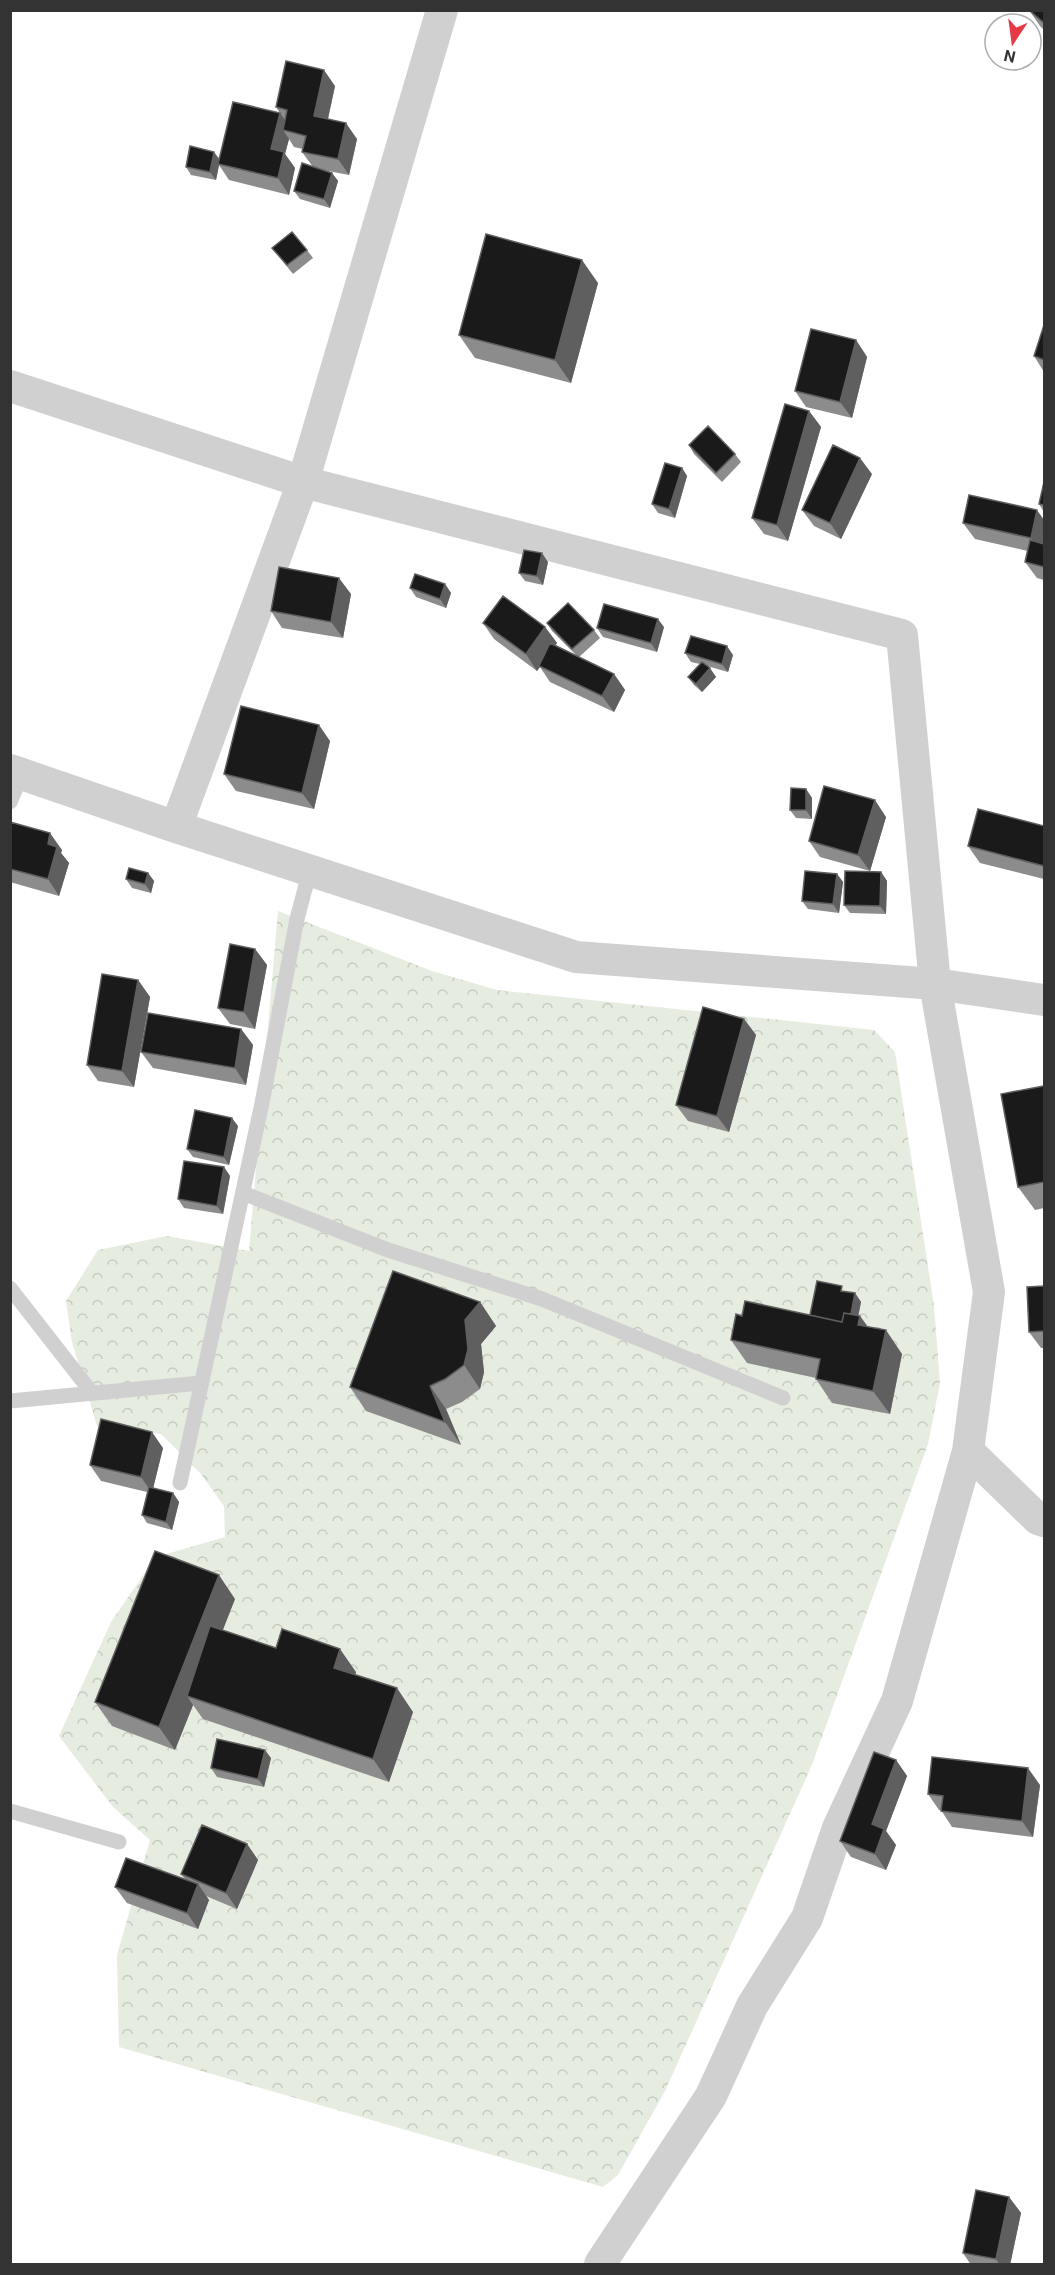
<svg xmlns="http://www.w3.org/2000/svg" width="1055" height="2275" viewBox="0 0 1055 2275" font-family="Roboto,sans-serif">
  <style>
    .forest { fill: url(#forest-crowns) }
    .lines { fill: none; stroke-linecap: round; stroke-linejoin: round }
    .lane { stroke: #d0d0d0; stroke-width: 15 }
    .street { stroke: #d0d0d0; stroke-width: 32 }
    .wall { fill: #8c8c8c }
    .shaded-wall { fill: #5f5f5f }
    .building { fill: #1a1a1a; stroke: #5f5f5f; stroke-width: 1.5 }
  </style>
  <defs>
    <pattern id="forest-crowns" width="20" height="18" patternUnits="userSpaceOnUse" patternTransform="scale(1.5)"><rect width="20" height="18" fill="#e6ecdf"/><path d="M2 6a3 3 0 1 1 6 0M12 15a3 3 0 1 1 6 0" fill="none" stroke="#c6cbc0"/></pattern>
  </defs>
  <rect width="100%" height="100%" fill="#fff"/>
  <path class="forest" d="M278,911L432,971L497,990L874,1030L895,1052L934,1306L940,1383L928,1444L811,1767L665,2091L618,2175L603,2187L119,2047L117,1955L150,1840L113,1807L59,1736L111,1622L156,1557L225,1537L224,1506L201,1474L161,1434L97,1426L72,1342L66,1301L98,1250L167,1236L249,1251Z"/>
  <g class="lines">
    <path class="lane" d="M10,802L22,774
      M243,1193L388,1250L542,1299L783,1398
      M10,1288L92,1393
      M10,1401L201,1383
      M180,1483L262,1103L297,919L310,870
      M10,1811L119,1842"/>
    <path class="street" d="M442,10L303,482L902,635L935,984L989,1292L968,1451L897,1701L838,1828L807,1918L752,2006L711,2096L600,2264
      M10,386L303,482L176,827
      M10,770L176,827L576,957L935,984L1044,1000
      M968,1451L1038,1519L1044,1521"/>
  </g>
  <path class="wall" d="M1029,10H1044V30L1040,26Z
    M335,86L328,119L357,139L349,175L323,170L332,173L338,181L330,208L300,199L294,191L313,167L302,152L303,149L294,147L289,139L285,154L295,168L289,195L229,180L219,165L216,180L191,175L186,167L219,159L280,113L285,121L276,107Z
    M272,248L307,250L313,258L293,274Z
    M598,283L571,383L475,358L459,335Z
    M1044,326V372L1034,356Z
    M856,340L867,357L852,418L806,407L795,391Z
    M809,411L821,427L788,541L764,534L752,518Z
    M689,445L735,454L741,462L722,482L694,454Z
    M682,468L687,476L675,518L658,513L652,504Z
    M872,474L841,539L814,526L802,510Z
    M1044,482V512L1039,504Z
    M1044,520V580L1037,578L1025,562L1028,551L975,539L963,523Z
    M548,562L543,585L525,581L519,573Z
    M445,584L451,593L446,608L416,597L410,588Z
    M351,594L343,638L282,628L271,611Z
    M483,623L545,627L557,643L555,645L576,655L552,631L547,623L594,630L600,638L579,657L614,674L625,690L614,712L550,682L540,667L537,671L494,639Z
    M664,627L657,652L603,637L597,628Z
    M685,653L733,655L728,672L707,666L716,677L702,692L694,685L688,677L700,664L691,662Z
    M330,741L314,809L236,791L224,774Z
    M806,789L812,798V819L796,818L790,810Z
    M886,817L870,871L820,857L809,841Z
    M10,822L62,850L61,853L69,863L59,896L10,882Z
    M1044,826V879L980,863L968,846Z
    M881,872L887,881L886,914L850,913L844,905Z
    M148,873L154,881L151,893L132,888L126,879Z
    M837,874L843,882L839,913L808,909L802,901Z
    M255,949L267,965L255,1029L230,1024L218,1008Z
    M138,980L150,997L134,1087L98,1081L87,1065Z
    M744,1019L756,1035L729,1132L688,1121L676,1105Z
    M241,1029L253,1045L246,1085L153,1068L141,1052Z
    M1044,1086V1208L1035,1210L1018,1187Z
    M238,1126L229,1165L193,1157L187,1149Z
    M224,1167L230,1176L223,1214L184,1208L178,1199Z
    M1044,1286V1348H1041L1029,1332Z
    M846,1292L855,1293L861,1302L858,1316H860L868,1327L902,1354L890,1414L832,1403L816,1379V1378L747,1363L731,1340L742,1316L810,1315Z
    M480,1302L496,1326L481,1344L484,1372L480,1389L462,1402L446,1409L461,1445L366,1411L350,1387Z
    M163,1448L153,1488L173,1493L179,1502L172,1530L147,1523L142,1515L147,1492L101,1481L90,1465Z
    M235,1599L222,1630L276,1648L356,1672L355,1675L413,1712L389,1782L203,1719L193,1705L175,1750L112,1726L95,1702Z
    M271,1758L264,1787L217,1777L211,1768Z
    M896,1760L907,1776L886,1831L896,1845L886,1870L851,1857L840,1841Z
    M1040,1785L1033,1837L952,1827L941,1810H939L928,1794Z
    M247,1844L258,1860L237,1909L206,1896L209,1900L198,1929L127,1903L115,1887L185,1879L181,1874Z
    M1009,2197L1021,2213L1010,2265H971L963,2253Z"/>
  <path class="shaded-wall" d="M324,70L335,86L325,132L314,116Z
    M280,113L291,129L283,130L289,139L285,154L295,168L289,195L278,178L271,149Z
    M346,123L357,139L349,175L338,159Z
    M214,152L220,160L216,180L210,172Z
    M332,173L338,181L330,208L324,199Z
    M582,260L598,283L571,383L555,360Z
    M856,340L867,357L852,418L840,402Z
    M809,411L821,427L788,541L777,525Z
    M860,458L872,474L841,539L830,523Z
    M682,468L687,476L675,518L669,509Z
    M1037,510L1044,520V544L1042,554L1031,538Z
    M542,553L548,562L543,585L537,576Z
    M339,578L351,594L343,638L331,622Z
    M445,584L451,593L446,608L440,599Z
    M658,619L664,627L657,652L651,643Z
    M545,627L557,643L537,671L526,654Z
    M727,646L733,655L728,672L722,664Z
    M710,668L716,677L702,692L696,684Z
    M614,674L625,690L614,712L602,696Z
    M319,725L330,741L314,809L302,793Z
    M806,789L812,798V819L806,810Z
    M875,800L886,817L870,871L858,855Z
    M50,833L62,850L61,853L69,863L59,896L48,879V844Z
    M881,872L887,881L886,914L880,906Z
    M148,873L154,881L151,893L145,884Z
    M837,874L843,882L839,913L833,904Z
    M255,949L267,965L255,1029L244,1012Z
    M138,980L150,997L134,1087L122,1071Z
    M744,1019L756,1035L729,1132L717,1116Z
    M241,1029L253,1045L246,1085L235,1068Z
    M232,1118L238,1126L229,1165L224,1157Z
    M224,1167L230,1176L223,1214L217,1206Z
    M855,1293L861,1302L855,1333L849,1325Z
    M480,1302L496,1326L481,1344L484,1372L480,1389L464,1365L465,1320Z
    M860,1316L877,1340L858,1325Z
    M886,1330L902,1354L890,1414L873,1391Z
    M430,1386L446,1409L461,1445L445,1422Z
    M152,1432L163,1448L152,1493L141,1477Z
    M173,1493L179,1502L172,1530L166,1522Z
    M219,1575L235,1599L196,1699L187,1696L193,1705L175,1750L159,1727Z
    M340,1649L356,1672L350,1691L334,1668Z
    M397,1688L413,1712L389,1782L373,1759Z
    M265,1750L271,1758L264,1787L258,1779Z
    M896,1760L907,1776L886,1831L896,1845L886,1870L875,1854L872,1824Z
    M1028,1768L1040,1785L1033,1837L1022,1821Z
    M247,1844L258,1860L237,1909L226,1893Z
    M198,1884L209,1900L198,1929L187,1913Z
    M1009,2197L1021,2213L1010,2265H1000L996,2259Z"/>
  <path class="building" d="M1029,10H1044V23Z
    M286,61L324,70L314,116L346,123L338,159L302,152L306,136L283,130L287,110L276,107Z
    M233,102L280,113L271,149L284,152L278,178L218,164Z
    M190,146L214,152L210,172L186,167Z
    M302,163L332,173L324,199L294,191Z
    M292,232L307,250L287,265L272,248Z
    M486,234L582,260L555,360L459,335Z
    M1044,325V360L1034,356Z
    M811,329L856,340L840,402L795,391Z
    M785,404L809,411L777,525L752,518Z
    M708,426L735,454L716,473L689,445Z
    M833,445L860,458L830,523L802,510Z
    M665,463L682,468L669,509L652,504Z
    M1044,482V505L1039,504Z
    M969,495L1037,510L1031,538L963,523Z
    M1030,540L1044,544V567L1025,562Z
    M524,550L542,553L537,576L519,573Z
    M279,567L339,578L331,622L271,611Z
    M415,574L445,584L440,599L410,588Z
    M503,596L545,627L526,654L483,623Z
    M568,603L594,630L572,649L547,623Z
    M604,604L658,619L651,643L597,628Z
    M691,636L727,646L722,664L685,653Z
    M550,643L614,674L602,696L539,666Z
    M702,662L710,668L696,684L688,677Z
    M241,706L319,725L302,793L224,774Z
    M824,786L875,800L858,855L809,841Z
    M791,788L806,789V810H790Z
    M978,809L1044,826V866L968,846Z
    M10,822L50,833L48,844L57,847L48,879L10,869Z
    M129,868L148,873L145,884L126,879Z
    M805,871L837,874L833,904L802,901Z
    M845,871L881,872L880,906L844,905Z
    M230,944L255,949L244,1012L218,1008Z
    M102,974L138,980L122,1071L87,1065Z
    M703,1007L744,1019L717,1116L676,1105Z
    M148,1013L241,1029L235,1068L141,1052Z
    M1044,1086V1182L1018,1187L1001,1094Z
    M195,1110L232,1118L224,1157L187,1149Z
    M184,1161L224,1167L217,1206L178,1199Z
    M393,1271L480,1302L465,1320L468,1349L464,1365L445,1379L430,1386L445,1422L350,1387Z
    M817,1281L842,1286L841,1291L855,1293L851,1314L844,1313L842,1322L810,1315Z
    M1044,1286V1331L1029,1332L1027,1287Z
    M745,1301L842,1322L844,1313L860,1316L858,1325L886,1330L873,1391L816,1379L820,1359L731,1340L736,1314L742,1316Z
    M101,1419L152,1432L141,1477L90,1465Z
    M149,1487L173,1493L166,1522L142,1515Z
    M155,1551L219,1575L159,1727L95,1702Z
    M210,1626L276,1648L282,1629L340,1649L334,1668L397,1688L373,1759L187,1696Z
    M217,1739L265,1750L258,1779L211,1768Z
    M874,1752L896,1760L872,1824L884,1829L875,1854L840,1841Z
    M932,1757L1028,1768L1022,1821L941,1811L943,1796L928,1794Z
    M202,1825L247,1844L226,1893L181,1874Z
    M126,1858L198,1884L187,1913L115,1887Z
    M976,2190L1009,2197L996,2259L963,2253Z"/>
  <rect width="1055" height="2275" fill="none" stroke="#333333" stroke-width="24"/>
  <g transform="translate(1013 42) rotate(193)"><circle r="28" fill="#ffffff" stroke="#adadad" stroke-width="1.5"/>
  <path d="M0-4.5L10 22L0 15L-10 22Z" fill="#e63946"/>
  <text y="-9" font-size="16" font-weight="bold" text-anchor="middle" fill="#333333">N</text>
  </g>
</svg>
